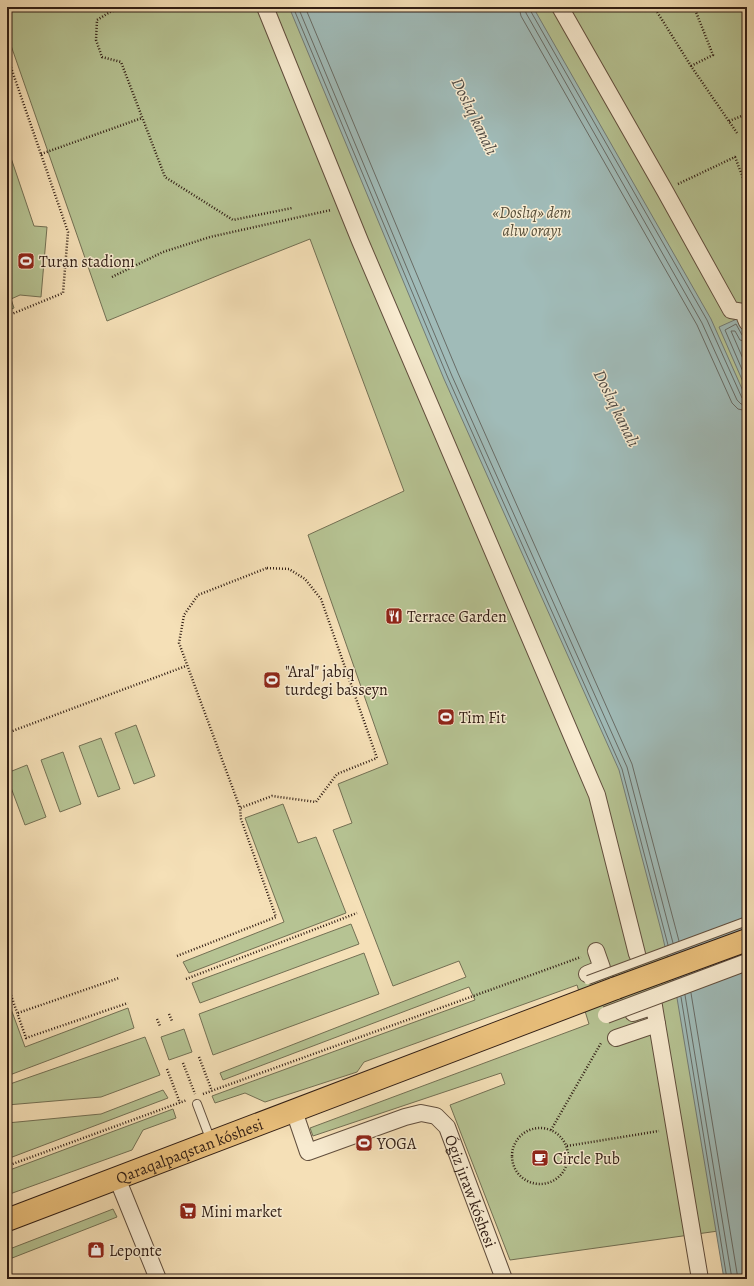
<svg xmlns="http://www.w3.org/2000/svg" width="754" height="1286" viewBox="0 0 754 1286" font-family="Alegreya,serif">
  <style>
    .green { fill: #b6c393; stroke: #737054 }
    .water { fill: #a0bbb8; stroke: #737c76 }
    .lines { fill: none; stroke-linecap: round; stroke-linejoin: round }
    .shore { stroke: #686c66; stroke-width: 1 }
    .lane-casing { stroke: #614e3d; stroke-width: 10 }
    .street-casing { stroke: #614e3d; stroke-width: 18 }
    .primary-casing { stroke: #301d14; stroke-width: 24 }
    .path { stroke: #301d14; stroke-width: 2.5; stroke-dasharray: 1 2; stroke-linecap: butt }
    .lane { stroke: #f8ebd0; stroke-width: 8 }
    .street { stroke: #f8ebd0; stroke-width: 16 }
    .primary { stroke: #eac07c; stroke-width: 22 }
    .lane-bridge-casing { stroke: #614e3d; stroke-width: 10; stroke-linecap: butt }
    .street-bridge-casing { stroke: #614e3d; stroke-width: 18; stroke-linecap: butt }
    .primary-bridge-casing { stroke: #301d14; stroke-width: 24; stroke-linecap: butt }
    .lane-bridge { stroke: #f8ebd0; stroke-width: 8 }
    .street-bridge { stroke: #f8ebd0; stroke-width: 16 }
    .primary-bridge { stroke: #eac07c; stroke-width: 22 }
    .labels { text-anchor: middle; stroke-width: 3; stroke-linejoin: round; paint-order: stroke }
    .park-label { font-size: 16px; font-style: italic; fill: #584f3a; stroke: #f8ebd0 }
    .poi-label { font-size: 16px; fill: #301d14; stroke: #f8ebd0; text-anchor: start }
    .street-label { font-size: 16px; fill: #301d14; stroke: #f8ebd0 }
    .water-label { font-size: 17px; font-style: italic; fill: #524c45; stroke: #f8ebd0 }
  </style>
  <rect width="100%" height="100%" fill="#f5e0b7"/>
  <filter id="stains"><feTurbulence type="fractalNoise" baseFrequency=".005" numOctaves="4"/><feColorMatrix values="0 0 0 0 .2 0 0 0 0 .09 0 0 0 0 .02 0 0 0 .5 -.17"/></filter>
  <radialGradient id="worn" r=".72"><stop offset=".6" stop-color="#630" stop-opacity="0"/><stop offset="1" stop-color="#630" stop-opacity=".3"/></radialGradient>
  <path class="green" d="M7,7H747V1227L510,1260L450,1105L505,1084L501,1073L313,1136L310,1128L589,1024L577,985L364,1062L357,1072L265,1102L245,1093L215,1103L212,1096L475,1000L469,987L223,1080L220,1073L466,977L459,961L393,986L333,830L352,823L338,784L388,764L308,535L404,491L310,239L224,273L107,321L7,34Z
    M7,146L34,226L47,227L41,297L20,295L11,299L14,308L7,311Z
    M136,725L155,776L134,784L115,733Z
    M101,738L120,789L98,797L79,746Z
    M63,752L81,804L60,812L41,760Z
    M27,765L46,817L25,825L7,777V773Z
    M283,804L298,843L316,837L346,913L189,973L183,962L284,922L245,818Z
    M351,924L359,944L200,1003L192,983Z
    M364,953L379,994L213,1055L199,1014Z
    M7,998L25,1047L128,1008L134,1028L7,1076Z
    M184,1029L192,1052L169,1060L161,1037Z
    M145,1037L160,1075L101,1097L7,1105V1085Z
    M163,1090L168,1098L7,1159V1123L101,1114Z
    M173,1109L176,1118L143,1130L132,1150L7,1195V1171Z
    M113,1209L117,1217L7,1260V1250Z"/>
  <path class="water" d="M289,7H533L711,319L747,400V1279H724L677,998L662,934L619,770L444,379Z
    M739,318L747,336V391L719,327Z"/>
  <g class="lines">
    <path class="shore" d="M293,7L448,378L622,769L668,945
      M298,7L452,376L627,767L673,943
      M305,7L458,373L632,764L679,941
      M519,7L521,16L697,325L732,403L738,409L747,411
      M525,7L526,13L702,323L737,400L741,404L747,405
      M530,7V10L707,320L742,398L744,400H747
      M747,336L742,335L736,324L725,330L747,381
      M747,342L740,340L735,331H731L747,368
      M691,993L738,1279
      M685,995L732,1279
      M681,997L727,1279"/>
    <g class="lane-casing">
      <path id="lane" d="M197,1104L211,1141"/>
    </g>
    <g class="street-casing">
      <g id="street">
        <path d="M265,7L360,241L597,795L637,954"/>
        <path d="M560,7L665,191L731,310L743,312L747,322"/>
        <path d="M587,974L602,968L596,951"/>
        <path d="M633,1013L654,1006L700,1279"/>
        <path d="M616,1038L657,1024"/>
        <path id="s1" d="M294,1111L308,1152L405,1117L421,1113L436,1116L447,1127L504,1279"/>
        <path d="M117,1178L158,1279"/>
      </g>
    </g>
    <g class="primary-casing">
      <g id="primary">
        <path id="s2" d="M7,1220L616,988"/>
      </g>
    </g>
    <path class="path" d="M125,7L110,12L97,20L96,40L102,57L121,62L165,177L233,220L292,208
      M654,7L691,66L737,133
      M7,56L68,232L63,293L7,316
      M691,66L713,55L694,7
      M729,121L747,114
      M41,154L142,118
      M678,184L735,157L747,188
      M112,277L163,252L210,237L331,210
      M267,568L289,569L305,579L321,599L377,758L337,774L316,802L272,796L240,808L179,643L184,615L198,595Z
      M7,733L186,666
      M177,956L276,917L241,819L240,808
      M186,979L357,913
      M7,984L26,1038L128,1003
      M18,1013L119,978
      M169,1014L172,1021
      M157,1019L160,1026
      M199,1057L212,1091
      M183,1063L195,1094
      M167,1069L180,1103
      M203,1094L581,957
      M512 1156a28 28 0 1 1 56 0a28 28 0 1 1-56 0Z
      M551,1130L601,1043
      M567,1146L659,1131
      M7,1166L187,1100"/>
    <use href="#lane" class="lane"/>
    <use href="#street" class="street"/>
    <use href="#primary" class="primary"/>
    <g class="lane-bridge-casing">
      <path id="lane-bridge" d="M588,980L747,921"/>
    </g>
    <g class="street-bridge-casing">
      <path id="street-bridge" d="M606,1015L747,962"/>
    </g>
    <g class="primary-bridge-casing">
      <path id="primary-bridge" d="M616,988L747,940"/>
    </g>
    <use href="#lane-bridge" class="lane-bridge"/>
    <use href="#street-bridge" class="street-bridge"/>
    <use href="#primary-bridge" class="primary-bridge"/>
  </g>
  <defs>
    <g id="stadium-square" transform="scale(0.9)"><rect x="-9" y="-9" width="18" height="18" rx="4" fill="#8f2418" stroke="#f8ebd0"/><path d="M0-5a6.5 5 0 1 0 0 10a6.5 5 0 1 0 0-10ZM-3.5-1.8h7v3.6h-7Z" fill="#fff"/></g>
    <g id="restaurant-square" transform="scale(0.9)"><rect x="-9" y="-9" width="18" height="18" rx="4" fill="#8f2418" stroke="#f8ebd0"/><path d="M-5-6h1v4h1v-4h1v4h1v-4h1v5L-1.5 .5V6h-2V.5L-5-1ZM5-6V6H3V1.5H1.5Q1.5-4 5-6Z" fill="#fff"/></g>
    <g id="cafe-square" transform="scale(0.9)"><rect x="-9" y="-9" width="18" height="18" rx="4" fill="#8f2418" stroke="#f8ebd0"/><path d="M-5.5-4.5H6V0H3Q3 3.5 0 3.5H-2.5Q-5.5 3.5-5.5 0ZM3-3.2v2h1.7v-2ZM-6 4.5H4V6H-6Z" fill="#fff"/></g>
    <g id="supermarket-square" transform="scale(0.9)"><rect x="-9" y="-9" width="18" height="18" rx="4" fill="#8f2418" stroke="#f8ebd0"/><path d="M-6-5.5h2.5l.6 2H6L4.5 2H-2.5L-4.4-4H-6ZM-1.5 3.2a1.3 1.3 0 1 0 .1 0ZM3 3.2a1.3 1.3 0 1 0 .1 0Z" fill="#fff"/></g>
    <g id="shop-square" transform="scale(0.9)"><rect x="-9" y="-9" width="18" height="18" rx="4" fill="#8f2418" stroke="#f8ebd0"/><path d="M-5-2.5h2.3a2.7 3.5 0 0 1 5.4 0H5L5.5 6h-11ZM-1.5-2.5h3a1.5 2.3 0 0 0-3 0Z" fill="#fff"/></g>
  </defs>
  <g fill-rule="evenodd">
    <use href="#stadium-square" x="26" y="261"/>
    <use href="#restaurant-square" x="394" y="616"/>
    <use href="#stadium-square" x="272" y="680"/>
    <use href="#stadium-square" x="446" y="717"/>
    <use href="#stadium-square" x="364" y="1143"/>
    <use href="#cafe-square" x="540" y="1158"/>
    <use href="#supermarket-square" x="188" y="1211"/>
    <use href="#shop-square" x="96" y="1250"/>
  </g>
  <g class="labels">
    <g class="park-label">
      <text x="532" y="218">«Doslıq» dem<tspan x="532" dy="18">alıw orayı</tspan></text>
    </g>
    <g class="poi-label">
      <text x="39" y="267">Turan stadionı</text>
      <text x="407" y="622">Terrace Garden</text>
      <text x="285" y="677">"Aral" jabıq<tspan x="285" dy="18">turdegi basseyn</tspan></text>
      <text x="459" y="723">Tim Fit</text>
      <text x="377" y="1149">YOGA</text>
      <text x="553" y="1164">Circle Pub</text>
      <text x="201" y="1217">Mini market</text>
      <text x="109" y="1256">Leponte</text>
    </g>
    <g class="street-label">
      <text dy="6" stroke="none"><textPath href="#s2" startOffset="195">Qaraqalpaqstan kóshesi</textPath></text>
      <text dy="6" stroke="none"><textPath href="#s1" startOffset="262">Ógiz jıraw kóshesi</textPath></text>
    </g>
    <g class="water-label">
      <text transform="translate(475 116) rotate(64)" y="6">Doslıq kanalı</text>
      <text transform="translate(617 408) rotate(64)" y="6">Doslıq kanalı</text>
    </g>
  </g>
  <rect width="754" height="1286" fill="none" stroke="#f5e0b7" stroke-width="24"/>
  <rect x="8" y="8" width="738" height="1270" fill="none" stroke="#301d14" stroke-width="2"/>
  <rect x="12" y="12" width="730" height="1262" fill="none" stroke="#301d14"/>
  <rect width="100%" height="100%" filter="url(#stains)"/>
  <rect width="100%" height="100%" fill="url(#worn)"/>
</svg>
